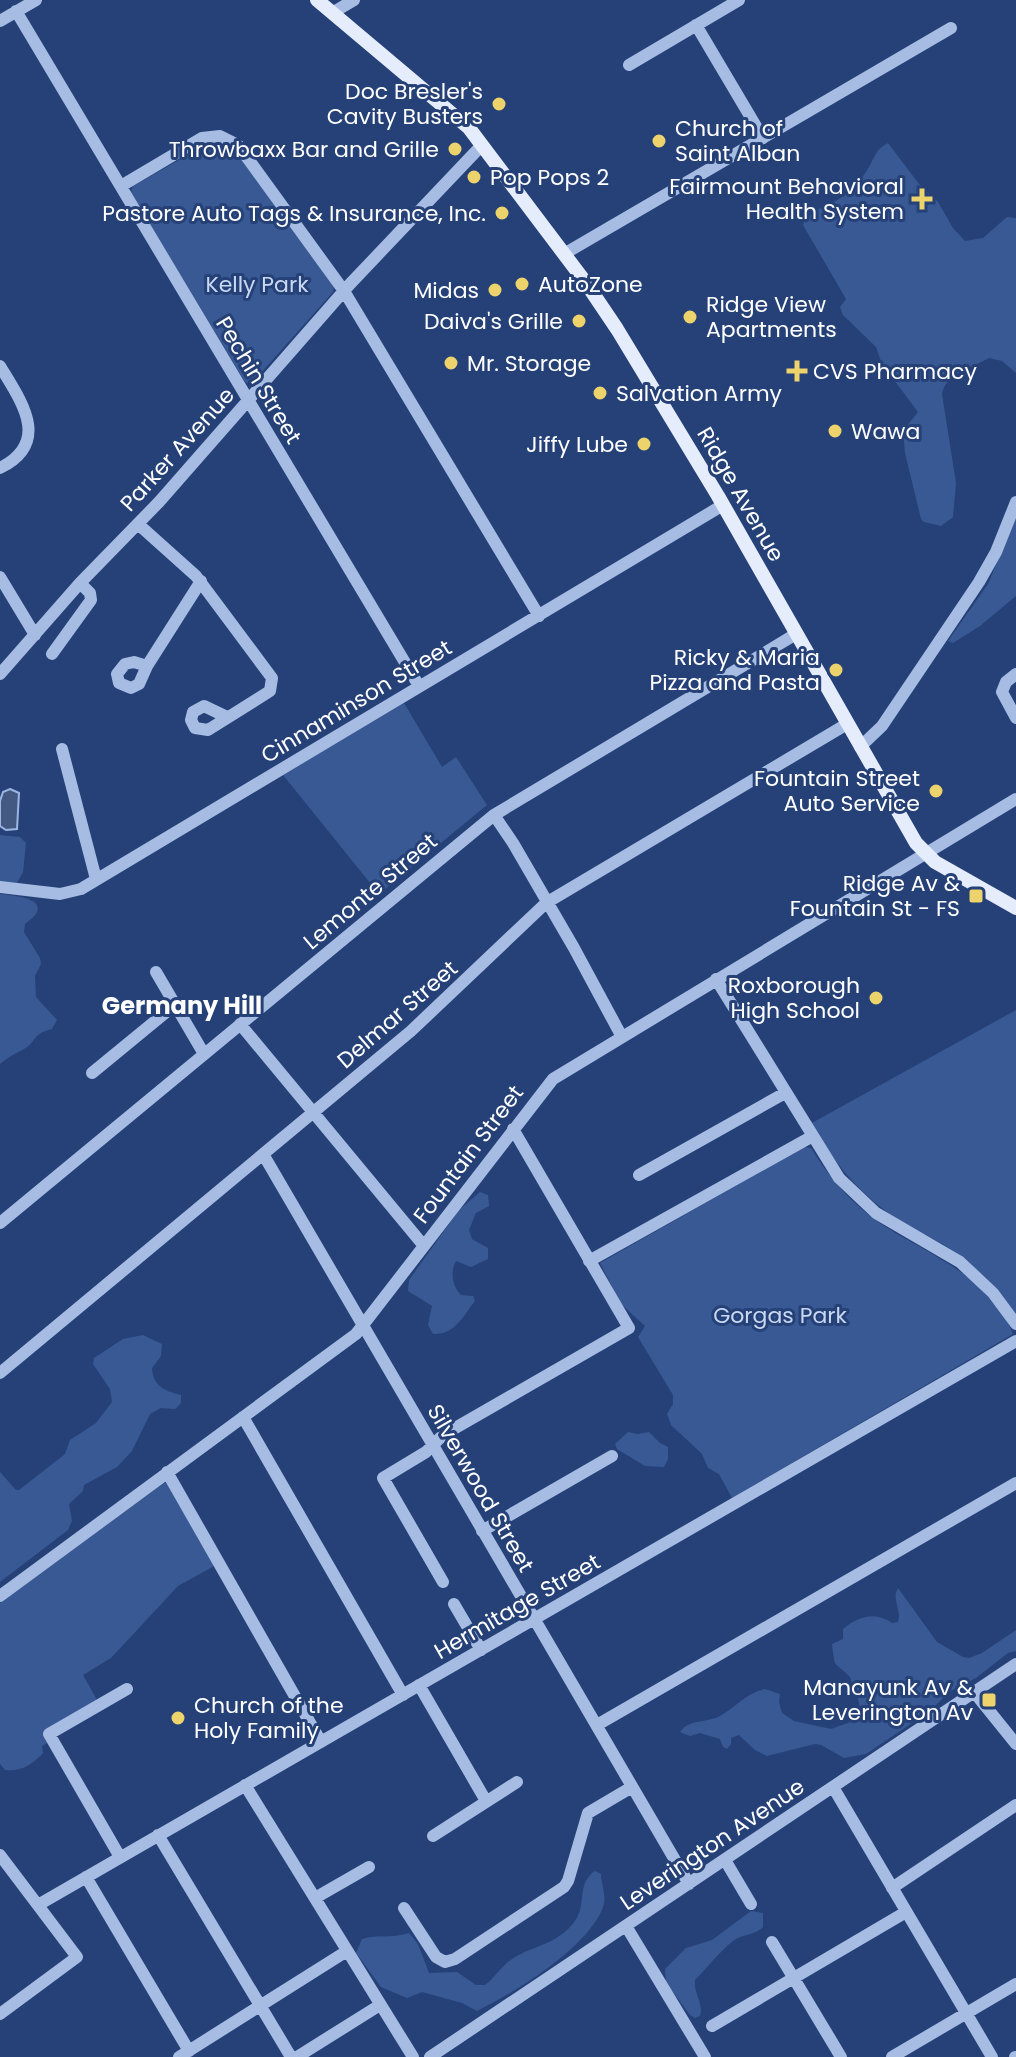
<svg xmlns="http://www.w3.org/2000/svg" width="1016" height="2057" viewBox="0 0 1016 2057" font-family="Poppins,sans-serif">
  <style>
    .green { fill: #395994 }
    .water { fill: #445981; stroke: #9bb6e3; stroke-width: 2 }
    .lines { fill: none; stroke-linecap: round; stroke-linejoin: round }
    .minor { stroke: #a6bce3; stroke-width: 12 }
    .major { stroke: #e5ecfc; stroke-width: 14 }
    .poi-dot { fill: #ecd36b; stroke: #254177; stroke-width: 3 }
    .labels { text-anchor: middle; stroke-width: 6; stroke-linejoin: round; paint-order: stroke }
    .poi-label { font-size: 22px; fill: #fff; stroke: #254177; text-anchor: end }
    .park-label { font-size: 22px; fill: #c8d8f2; stroke: #254177 }
    .street-label { font-size: 22px; fill: #fff; stroke: #254177 }
    .neighbourhood-label { font-size: 24px; font-weight: bold; fill: #fff; stroke: #254177 }
  </style>
  <rect width="100%" height="100%" fill="#254177"/>
  <path class="green" d="M211,142L226,144L237,153L334,286L333,292L251,384L245,382L131,192L133,186Z
    M888,143L919,184L938,202L953,228L965,241L983,238L1007,217L1016,218V373L1002,361L989,358C972,368 946,373 942,394L956,483L953,517L941,526L924,522L921,519L905,453L903,431L918,412L882,364L876,347L843,315L840,307L846,299L803,225C809,208 830,207 843,196C853,188 863,178 869,167C875,156 876,149 888,143Z
    M1016,518V596L980,626L953,643L948,641L988,584Z
    M404,703L442,767L456,757L487,805L379,894L283,775Z
    M0,835L20,837L26,843L23,872L17,883L0,882Z
    M0,894C19,896 58,900 25,924L24,932L40,958L41,964L35,976L36,997L57,1020L52,1029C31,1034 37,1042 24,1049C15,1054 8,1057 0,1064Z
    M1016,1010V1315C996,1295 977,1271 956,1253C939,1240 920,1233 902,1222C861,1197 836,1164 810,1124Z
    M804,1147L811,1148C828,1176 850,1202 877,1221C923,1253 991,1275 1013,1334L732,1498L719,1474L708,1468L702,1454L671,1425L667,1414L673,1404V1395L638,1337L645,1326L621,1304L600,1263Z
    M480,1192L488,1195L489,1206L476,1213L469,1230L472,1239L488,1248V1259L471,1267L456,1261C450,1272 452,1286 461,1295L473,1296L475,1301C463,1316 455,1335 433,1334L428,1325L432,1306L408,1291L409,1280L459,1210Z
    M143,1335L162,1344L161,1356L152,1368C153,1386 164,1391 181,1395V1403L175,1409L161,1408L150,1414L132,1451L117,1467L84,1485L83,1491L69,1504L72,1521L68,1530L0,1582V1472L16,1490H19L65,1454L70,1440L96,1423L112,1402L110,1389L93,1364L94,1358L123,1339Z
    M628,1432L637,1434L649,1432L660,1443L668,1447V1459L664,1467L645,1466L617,1449L615,1444Z
    M164,1483H167L216,1565L178,1586L111,1658L83,1675L97,1700L43,1734L47,1743L42,1746L43,1753C32,1765 20,1772 5,1770L0,1764V1603Z
    M898,1588L937,1642L963,1657L969,1658L982,1653L1016,1630V1651L1008,1653L976,1678L949,1692L930,1711L866,1754L844,1758L821,1745L815,1744L767,1756L755,1750L739,1735L731,1738V1744L727,1749L723,1747L720,1739L700,1733L690,1736L680,1732C689,1719 706,1723 720,1716C736,1707 746,1693 765,1689L780,1694L779,1702L782,1713L794,1721L831,1729L859,1719C863,1702 854,1693 850,1677C833,1660 835,1670 832,1644L843,1639V1629C858,1616 876,1611 892,1623L898,1622C902,1610 891,1599 898,1588Z
    M595,1871L601,1874C601,1886 608,1897 602,1910C583,1951 517,1991 477,2011L462,2003L422,1992L407,1998L381,1987L356,1953L362,1939C380,1934 390,1939 409,1933L418,1944L429,1973L457,1972L476,1985H485C495,1978 501,1966 512,1959C534,1945 557,1945 575,1921C587,1905 576,1883 595,1871Z
    M751,1911L763,1913V1927C755,1936 743,1933 733,1941C719,1952 708,1967 695,1980C693,1993 704,2003 700,2016L695,2018L690,2015L666,1983L665,1969L686,1948L712,1940Z"/>
  <path class="water" d="M10,789L19,793L17,829L6,830L0,826V801L3,792Z"/>
  <g class="lines">
    <path class="minor" d="M16,11L419,686
      M332,13L354,0
      M0,21L36,0
      M696,25L763,138
      M629,65L739,0
      M121,186L202,138L220,136L238,145L344,291L539,616
      M564,254L951,28
      M0,366C21,401 52,442 0,468
      M138,524L196,576L272,678L270,691L208,730L195,728L191,720L193,712L204,706L227,717
      M0,577L35,635
      M52,654L91,600L90,593L80,583
      M147,666L134,662L125,664L117,674L119,683L131,688L139,684L147,666L201,581
      M0,674L80,583L159,502L350,284L482,145
      M1016,674L1006,682L1002,692L1016,718
      M860,747L882,726L979,582L996,552L1016,502
      M62,749L96,879
      M494,815L513,843L574,948L622,1037
      M0,887L60,894L81,889L723,505
      M156,972L204,1054
      M716,979L839,1178L876,1213L960,1262L993,1293L1016,1324
      M240,1024L424,1246
      M92,1073L176,1004
      M263,1154L689,1884
      M639,1175L785,1093
      M0,1223L494,815L796,634
      M589,1261L811,1137
      M0,1373L411,1031L546,903L847,724
      M243,1417L403,1695
      M167,1472L321,1742
      M482,1531L612,1456
      M443,1582L383,1478L426,1452L443,1435L629,1328L513,1129
      M0,1596L356,1334L553,1079L1016,799
      M454,1604L481,1650
      M419,1685L486,1801
      M974,1692L1016,1744
      M597,1725L1016,1483
      M245,1785L413,2057
      M833,1787L992,2057
      M158,1835L291,2057
      M433,1836L517,1782
      M0,1855L77,1957L0,2014
      M120,1857L49,1734L127,1689
      M725,1860L751,1904
      M86,1877L189,2051
      M892,1888L1016,1805
      M315,1898L369,1867
      M38,1905L1016,1341
      M404,1908L436,1957L445,1962L455,1959L564,1887L568,1881L588,1813L632,1787
      M626,1926L705,2057
      M772,1942L841,2057
      M712,2026L906,1912
      M179,2057L347,1951
      M297,2057L380,2005
      M430,2057L1016,1664
      M892,2057L1016,1984
      M1015,2057H1016"/>
    <path class="major" d="M317,0L469,128L586,283L617,329L718,496L916,843L935,862L1016,908"/>
  </g>
  <g class="poi-dot">
    <circle cx="499" cy="104" r="8"/>
    <circle cx="659" cy="141" r="8"/>
    <circle cx="455" cy="149" r="8"/>
    <circle cx="474" cy="177" r="8"/>
    <path d="M918 187h8v8h8v8h-8v8h-8v-8h-8v-8h8z"/>
    <circle cx="502" cy="213" r="8"/>
    <circle cx="522" cy="284" r="8"/>
    <circle cx="495" cy="290" r="8"/>
    <circle cx="690" cy="317" r="8"/>
    <circle cx="579" cy="321" r="8"/>
    <circle cx="451" cy="363" r="8"/>
    <path d="M793 359h8v8h8v8h-8v8h-8v-8h-8v-8h8z"/>
    <circle cx="600" cy="393" r="8"/>
    <circle cx="835" cy="431" r="8"/>
    <circle cx="644" cy="444" r="8"/>
    <circle cx="836" cy="670" r="8"/>
    <circle cx="936" cy="791" r="8"/>
    <rect x="968" y="888" width="16" height="16" rx="4"/>
    <circle cx="876" cy="998" r="8"/>
    <rect x="981" y="1692" width="16" height="16" rx="4"/>
    <circle cx="178" cy="1718" r="8"/>
  </g>
  <g class="labels">
    <g class="poi-label">
      <text x="483" y="99">Doc Bresler's<tspan x="483" dy="25">Cavity Busters</tspan></text>
      <text x="675" y="136" text-anchor="start">Church of<tspan x="675" dy="25">Saint Alban</tspan></text>
      <text x="439" y="157">Throwbaxx Bar and Grille</text>
      <text x="490" y="185" text-anchor="start">Pop Pops 2</text>
      <text x="904" y="194">Fairmount Behavioral<tspan x="904" dy="25">Health System</tspan></text>
      <text x="486" y="221">Pastore Auto Tags &amp; Insurance, Inc.</text>
      <text x="538" y="292" text-anchor="start">AutoZone</text>
      <text x="479" y="298">Midas</text>
      <text x="706" y="312" text-anchor="start">Ridge View<tspan x="706" dy="25">Apartments</tspan></text>
      <text x="563" y="329">Daiva's Grille</text>
      <text x="467" y="371" text-anchor="start">Mr. Storage</text>
      <text x="813" y="379" text-anchor="start">CVS Pharmacy</text>
      <text x="616" y="401" text-anchor="start">Salvation Army</text>
      <text x="851" y="439" text-anchor="start">Wawa</text>
      <text x="628" y="452">Jiffy Lube</text>
      <text x="820" y="665">Ricky &amp; Maria<tspan x="820" dy="25">Pizza and Pasta</tspan></text>
      <text x="920" y="786">Fountain Street<tspan x="920" dy="25">Auto Service</tspan></text>
      <text x="960" y="891">Ridge Av &amp;<tspan x="960" dy="25">Fountain St - FS</tspan></text>
      <text x="860" y="993">Roxborough<tspan x="860" dy="25">High School</tspan></text>
      <text x="973" y="1695">Manayunk Av &amp;<tspan x="973" dy="25">Leverington Av</tspan></text>
      <text x="194" y="1713" text-anchor="start">Church of the<tspan x="194" dy="25">Holy Family</tspan></text>
    </g>
    <g class="park-label">
      <text x="257" y="292">Kelly Park</text>
      <text x="780" y="1323">Gorgas Park</text>
    </g>
    <g class="street-label">
      <text transform="translate(259 380) rotate(59)" y="8">Pechin Street</text>
      <text transform="translate(177 449) rotate(-48)" y="8">Parker Avenue</text>
      <text transform="translate(741 494) rotate(60)" y="8">Ridge Avenue</text>
      <text transform="translate(356 701) rotate(-31)" y="8">Cinnaminson Street</text>
      <text transform="translate(370 891) rotate(-40)" y="8">Lemonte Street</text>
      <text transform="translate(397 1014) rotate(-41)" y="8">Delmar Street</text>
      <text transform="translate(468 1154) rotate(-53)" y="8">Fountain Street</text>
      <text transform="translate(481 1488) rotate(60)" y="8">Silverwood Street</text>
      <text transform="translate(517 1606) rotate(-30)" y="8">Hermitage Street</text>
      <text transform="translate(712 1844) rotate(-34)" y="8">Leverington Avenue</text>
    </g>
    <g class="neighbourhood-label">
      <text x="182" y="1014">Germany Hill</text>
    </g>
  </g>
</svg>
